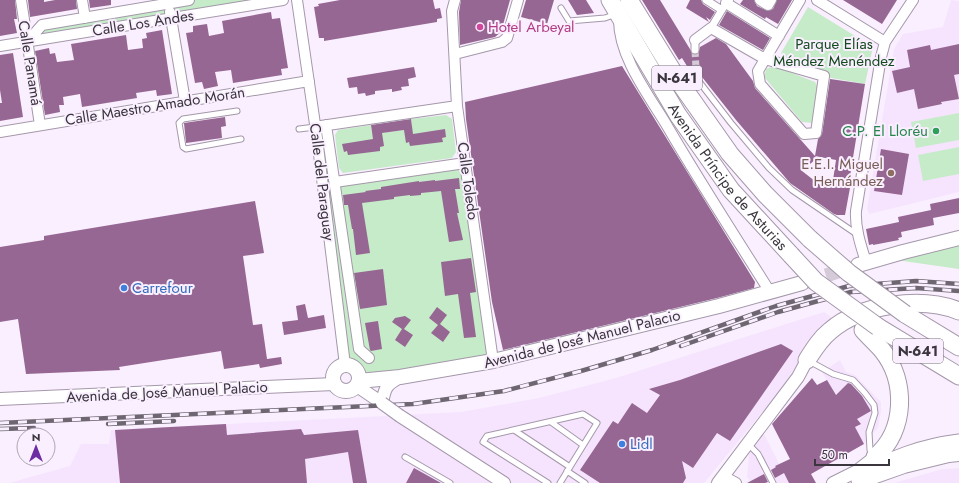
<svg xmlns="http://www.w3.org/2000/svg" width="959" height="483" viewBox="0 0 959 483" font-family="Jost,sans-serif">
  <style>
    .built { fill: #f6e4fe }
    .green { fill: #c6ebc9 }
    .building { fill: #966793; fill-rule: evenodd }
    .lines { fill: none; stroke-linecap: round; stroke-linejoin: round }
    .pedestrian-tunnel { stroke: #d4cad8; stroke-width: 7; stroke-dasharray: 7 3.5; stroke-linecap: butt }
    .secondary-tunnel { stroke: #d4cad8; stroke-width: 14; stroke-dasharray: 14 7; stroke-linecap: butt }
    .service-casing { stroke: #a498aa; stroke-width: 7 }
    .pedestrian-casing { stroke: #a498aa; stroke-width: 9 }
    .minor-casing { stroke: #a498aa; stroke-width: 12 }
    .tertiary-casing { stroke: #a498aa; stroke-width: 14 }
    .secondary-casing { stroke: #a498aa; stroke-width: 16 }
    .trunk-casing { stroke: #a498aa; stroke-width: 19 }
    .service { stroke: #fff; stroke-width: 5 }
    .pedestrian { stroke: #fff; stroke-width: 7 }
    .minor { stroke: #fff; stroke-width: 10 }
    .tertiary { stroke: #fff; stroke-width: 12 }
    .secondary { stroke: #fff; stroke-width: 14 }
    .trunk { stroke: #fff; stroke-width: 17 }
    .rail-casing { stroke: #6e6771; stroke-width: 4.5 }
    .rail { stroke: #faefff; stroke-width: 3; stroke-dasharray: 9; stroke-linecap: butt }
    .tertiary-bridge-casing { stroke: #a498aa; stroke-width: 14; stroke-linecap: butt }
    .trunk-bridge-casing { stroke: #a498aa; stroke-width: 19; stroke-linecap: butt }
    .tertiary-bridge { stroke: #fff; stroke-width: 12 }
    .trunk-bridge { stroke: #fff; stroke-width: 17 }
    .hotel-dot { fill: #d1479c; stroke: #faefff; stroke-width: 1.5 }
    .leisure-dot { fill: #2e9e5b; stroke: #faefff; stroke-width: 1.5 }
    .education-dot { fill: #8d6e63; stroke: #faefff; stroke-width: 1.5 }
    .shop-dot { fill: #3f7fe0; stroke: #faefff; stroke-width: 1.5 }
    .labels { text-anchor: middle; stroke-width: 4; stroke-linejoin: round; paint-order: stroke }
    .shield { fill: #faefff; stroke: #746d77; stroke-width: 1 }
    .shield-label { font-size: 14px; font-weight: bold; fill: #3b353d }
    .street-label { font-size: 15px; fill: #3b353d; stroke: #faefff }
    .hotel-label { font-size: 15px; fill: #b23c85; stroke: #faefff; text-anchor: start }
    .park-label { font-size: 15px; fill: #134b1e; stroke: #faefff }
    .leisure-label { font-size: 15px; fill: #27864d; stroke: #faefff; text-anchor: end }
    .education-label { font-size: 15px; fill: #785e54; stroke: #faefff; text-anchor: end }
    .shop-label { font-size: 15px; fill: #366cbe; stroke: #faefff; text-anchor: start }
  </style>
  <rect width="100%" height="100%" fill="#faefff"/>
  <path class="built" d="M951,0L959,1V192L869,214L867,209L894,49L903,34L943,27Z
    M824,312L833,318L832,322L816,335L783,387L704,483H9L70,466L81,444H109L111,430L461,412L539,398L616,378Z
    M840,360L846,372L855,375L881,402V411L878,428L864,444L822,372Z
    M764,434L789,483H752L747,477L749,455Z
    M959,468V483H894L943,469Z"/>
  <path class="green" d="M189,0H283L27,42L42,25Z
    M808,7L873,47L865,84L826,77L802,67V63L785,58L781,53Z
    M774,66L815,82L818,87L812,123L802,122L765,78V74L766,69Z
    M959,113V140L916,148L911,122Z
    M446,115L452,119L456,152L452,158L343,173L339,168L335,135L338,130L371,125L372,134L412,129L411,119Z
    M326,125L335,182L465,163L493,361L359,377L357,370L349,365L315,127Z
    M959,147V174L923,181L918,155Z
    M959,245V269L896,260Z"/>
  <path class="building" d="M0,0H15L17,19H14L17,33L0,36Z
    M28,0H44V2L55,0H76L77,9L30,17Z
    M89,0H111V5L90,8Z
    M340,0H433L435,9L440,8L442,18L437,19V22L324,41V38H319L314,7L319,6L318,4Z
    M461,0H510L501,32L495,37L460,45L459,12Z
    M526,0H554L547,24L521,17Z
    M568,0H586L594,13L577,15Z
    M642,0H660L693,54H698L700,47L716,38L726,44L753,81L755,88L815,156L818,139L822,134L830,79L865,84L850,176L852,177L845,215H837L834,214L790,183L736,120L702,77L700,74L701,68L699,65L695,64L693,65L690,71L682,58L679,60ZM815,156L836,160L833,180H824L820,185L802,171L817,158Z
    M690,0H701L703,4L715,12L710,20L706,17L709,22L686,8Z
    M743,0H754L757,6L768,11L773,9L777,0H792L778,24L766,17L765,19L740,4Z
    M843,0H897L882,24Z
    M727,11L770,38L763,50L719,25Z
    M271,12L272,19L280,18L288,68L281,69L282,75L233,83L231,70L215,72L218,86L204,89L202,82L195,83L186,33L193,32V26L207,24L209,36L224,33L222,21Z
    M162,30L172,94L157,96L156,90L136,93L137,98L82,107L80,94L63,97L64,105H59L60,112L45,115L35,51L49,48L50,54L55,53L57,62L74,60L71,44L126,35L128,50L143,48L142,39L147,38L146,33Z
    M959,44V74L954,75L959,99L941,102L942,104L918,109L914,89L897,93L892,71L910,67L907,50L930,45L931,50Z
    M13,53L23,117L0,121V103H2L0,90V55Z
    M622,66L755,282L754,288L717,298L503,350L492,302L466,119L465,102Z
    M414,67L416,77L408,79L409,86L401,87L402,90L392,92V89L375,91V94L366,96L365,93L358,94L357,87L349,88L347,78Z
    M225,117L226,126L221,127L222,138L186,143L184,123Z
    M411,119L413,134L445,129L446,137L442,138L443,142L410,146L409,142L406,143L404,130L382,133L384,146L380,147V151L348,155L347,151L344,152L342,144L373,139L371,125Z
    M881,149L909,154L902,195L874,191Z
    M459,178L460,189H455L459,213H457L463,240L449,242L441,191L421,193V195L410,196V195L394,197V199L362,203L370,253L356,255L353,229H352L348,205H344L343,195L366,192L365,191L381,189V187L419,181V182L435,180V181Z
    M959,198V213L933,218L934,225L901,232L902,237L898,238L899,240L873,245V244L869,245L866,229L899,222L898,217L931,210L930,204Z
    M255,201L264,253L243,256L253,325L262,324L267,359L281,357L282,364L260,368L259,364L224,369L221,351L119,367L120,370L26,374L18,319L0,322V247L44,240V236Z
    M471,258L476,292L470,293L476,337L464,338L458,294L445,296L441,262Z
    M383,269L387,305L360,309L354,273Z
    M305,304L308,318L324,315L326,328L284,335L282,322L298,320L296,306Z
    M437,307L447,315L440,324L450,332L443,342L431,333L438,325L429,318Z
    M405,316L411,320L404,329L413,335L405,347L395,340L402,329L392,322L395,318Z
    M378,321L382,349L371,351L370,350L365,323Z
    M781,344L793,351L730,441L717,433L693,468L682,461L686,478L683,483H600L580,470L613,421L618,424L632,403L647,413L660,395L649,389L680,380Z
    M812,378L817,385L827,380L836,395L848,383L851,384L862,396L871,411L857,419L861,424L855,427L864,444L811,474L816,483H789L784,473L775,478L771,470L776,467L775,466L790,459L772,424Z
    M226,424L227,435L301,429L304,435L358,430L367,483H353L348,452L305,459L307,483H120L115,430Z
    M414,468L441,483H406Z
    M764,474L768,482L765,483H747Z"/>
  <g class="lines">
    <path class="pedestrian-tunnel" d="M695,50L696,69"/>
    <path class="secondary-tunnel" d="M806,282L852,267"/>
    <g class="service-casing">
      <path id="service" d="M561,8L569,21L605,18L616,14
        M694,75L731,123L769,168L792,190L858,235
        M237,111L183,119L179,123L183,147L186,149L241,139
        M299,129L315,127
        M809,361L833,374L853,380L865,393L874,405L875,413L869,432L870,450L873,454
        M551,422L583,445
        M514,430L570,467
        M748,444L758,454L773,483
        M405,457L450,483
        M567,471L585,483
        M548,483L483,442L487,436L583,414L597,423L560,483"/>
    </g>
    <g class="pedestrian-casing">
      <path id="pedestrian" d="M706,0L722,10
        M711,28L726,3
        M695,40V50
        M681,83L694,75L696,69"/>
    </g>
    <g class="minor-casing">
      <path id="minor" d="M21,0L40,125
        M82,0L85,18
        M297,0L317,138L345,365
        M455,0L452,11L457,106L493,361
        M728,0L726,3L779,36
        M760,0L768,5L771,0
        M817,0L885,42
        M170,12L185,101
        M619,20C619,56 647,93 666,124C699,181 735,236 770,292
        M695,40L711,28L765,59L824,76L816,133L804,134L760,84L758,71L800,0
        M27,42L42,25L189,0
        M0,46L283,0
        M455,54L502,42L507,38L518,0
        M326,125L359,349L369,358
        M321,126L457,106
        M0,132L309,81
        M335,182L465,163
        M866,262C861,246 855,229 856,211L881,57L885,42L913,0
        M723,476L736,483"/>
    </g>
    <g class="tertiary-casing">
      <path id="tertiary" d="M357,386L382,403C385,387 386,385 400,377
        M0,399L334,384
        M400,416L504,483
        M870,479L904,467L949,456L959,455
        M718,483L798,377L807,360
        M833,483L857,471L875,457"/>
    </g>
    <g class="secondary-casing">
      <path id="secondary" d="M858,265L903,252L959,238
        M333 378a13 13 0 1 1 26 0a13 13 0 1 1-26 0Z
        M359,381L400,377L493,361L719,306L802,283"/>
    </g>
    <g class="trunk-casing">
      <g id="trunk">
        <path id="s1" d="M610,0L678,115L731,190L791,255"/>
        <path d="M629,0L680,83L730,154L765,194L810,239"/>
        <path d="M905,314L959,347"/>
        <path d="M878,327L959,376"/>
        <path d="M863,330C869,337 876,343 882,350C907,381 906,431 875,457"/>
        <path d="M807,360C814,349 820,339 830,331C861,304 921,296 959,311"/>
        <path d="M860,480C886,459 927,447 959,443"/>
      </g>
    </g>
    <use href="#service" class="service"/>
    <use href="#pedestrian" class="pedestrian"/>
    <use href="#minor" class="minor"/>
    <use href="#tertiary" class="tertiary"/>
    <use href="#secondary" class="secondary"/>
    <use href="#trunk" class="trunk"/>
    <g class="rail-casing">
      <path id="rail" d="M681,346L778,312L851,292L916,288L959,291
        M0,423L413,404L504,391L581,371L652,350L776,306L849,286L916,281L959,284
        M108,424L174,421
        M0,429L34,428"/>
    </g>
    <use href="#rail" class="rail"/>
    <g class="tertiary-bridge-casing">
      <path id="tertiary-bridge" d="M382,403L400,416"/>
    </g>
    <g class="trunk-bridge-casing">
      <path id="trunk-bridge" d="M810,239L849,273L905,314
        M791,255L816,282L878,327"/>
    </g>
    <use href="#tertiary-bridge" class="tertiary-bridge"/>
    <use href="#trunk-bridge" class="trunk-bridge"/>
  </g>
  <circle class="hotel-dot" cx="480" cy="27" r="4"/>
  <circle class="leisure-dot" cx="936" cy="131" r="4"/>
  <circle class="education-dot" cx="891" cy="173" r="4"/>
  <g class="shop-dot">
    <circle cx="124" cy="288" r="4"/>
    <circle cx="622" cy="444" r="4"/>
  </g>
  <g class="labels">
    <g class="shield">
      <rect x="652" y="66" width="50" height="24" rx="3"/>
      <rect x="893" y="339" width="50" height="24" rx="3"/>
    </g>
    <g class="shield-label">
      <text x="677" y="83">N-641</text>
      <text x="918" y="356">N-641</text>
    </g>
    <g class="street-label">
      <text transform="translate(143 23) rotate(-9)" y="5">Calle Los Andes</text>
      <text transform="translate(30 63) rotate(81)" y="5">Calle Panamá</text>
      <text transform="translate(155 106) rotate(-9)" y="5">Calle Maestro Amado Morán</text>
      <text dy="5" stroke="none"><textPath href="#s1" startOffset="213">Avenida Príncipe de Asturias</textPath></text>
      <text transform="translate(468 181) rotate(82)" y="5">Calle Toledo</text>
      <text transform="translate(322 182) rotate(83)" y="5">Calle del Paraguay</text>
      <text transform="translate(582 339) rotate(-14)" y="5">Avenida de José Manuel Palacio</text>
      <text transform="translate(167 392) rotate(-3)" y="5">Avenida de José Manuel Palacio</text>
    </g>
    <g class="hotel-label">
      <text x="488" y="32">Hotel Arbeyal</text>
    </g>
    <g class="park-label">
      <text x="834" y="49">Parque Elías<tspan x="834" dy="17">Méndez Menéndez</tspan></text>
    </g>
    <g class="leisure-label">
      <text x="928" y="136">C.P. El Lloréu</text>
    </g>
    <g class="education-label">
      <text x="883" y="169">E.E.I. Miguel<tspan x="883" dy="17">Hernández</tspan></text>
    </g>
    <g class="shop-label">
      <text x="132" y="293">Carrefour</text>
      <text x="630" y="449">Lidl</text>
    </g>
  </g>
  <g transform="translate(36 447)"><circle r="19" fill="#faefff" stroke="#aea5b1"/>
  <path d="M0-3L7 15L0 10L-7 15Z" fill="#6d2ea4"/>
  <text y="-6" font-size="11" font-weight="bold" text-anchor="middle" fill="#3b353d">N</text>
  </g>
  <path d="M815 459v6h74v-6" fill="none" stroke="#3b353d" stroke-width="2"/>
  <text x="821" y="459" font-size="12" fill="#3b353d" stroke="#faefff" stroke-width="3" paint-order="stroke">50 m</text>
</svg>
